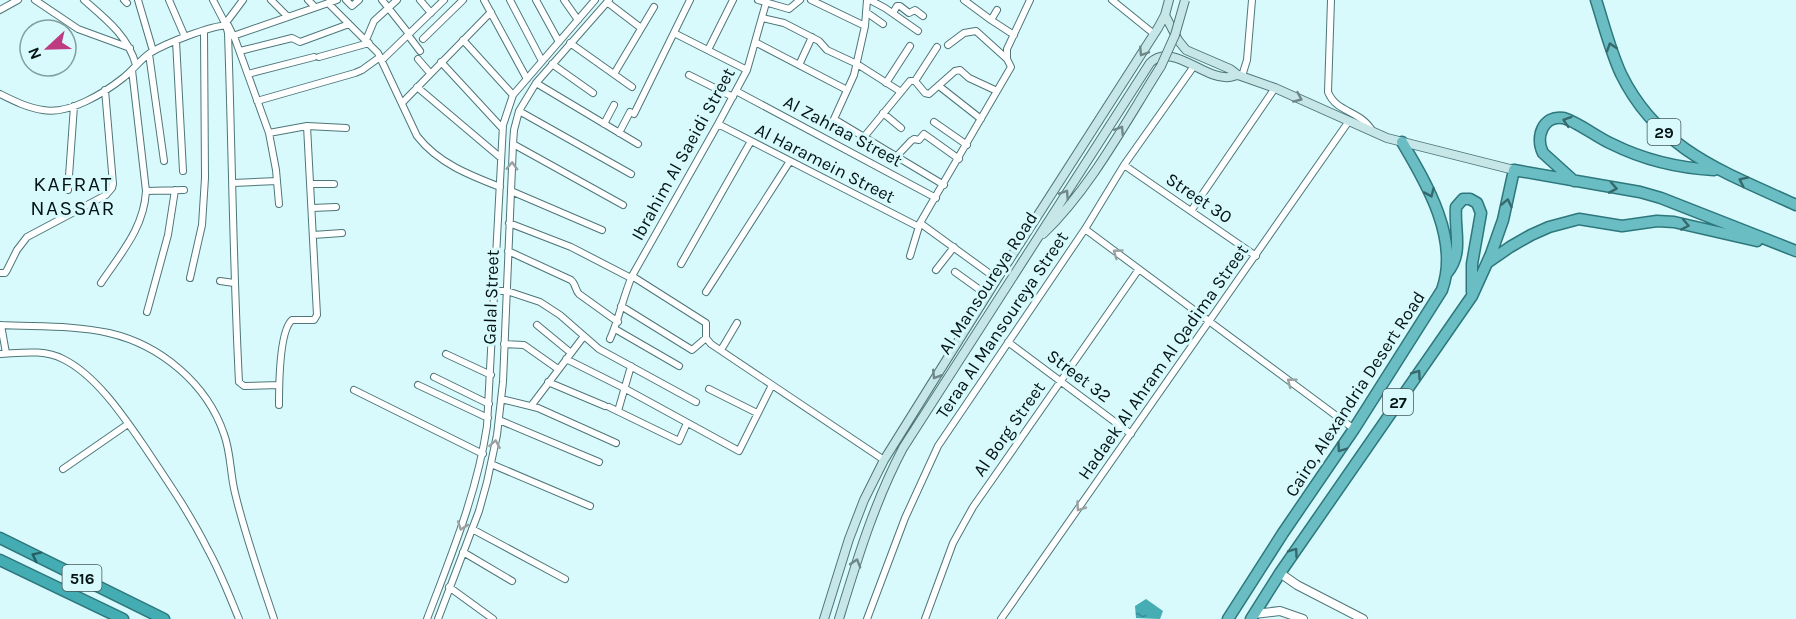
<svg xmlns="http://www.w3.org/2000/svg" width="1796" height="619" viewBox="0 0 1796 619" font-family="Karla,sans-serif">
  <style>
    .water { fill: url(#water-ripples) }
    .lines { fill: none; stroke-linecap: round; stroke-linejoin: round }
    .minor-casing { stroke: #4e7679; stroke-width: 8 }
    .tertiary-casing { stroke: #4e7679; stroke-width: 10 }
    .secondary-casing { stroke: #4e7679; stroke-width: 10 }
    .trunk-casing { stroke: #2e777c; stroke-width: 13 }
    .motorway-casing { stroke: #2e777c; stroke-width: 13 }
    .minor { stroke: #fff; stroke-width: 6 }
    .tertiary { stroke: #fff; stroke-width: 8 }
    .secondary { stroke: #c7e6e8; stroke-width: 8 }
    .trunk { stroke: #6abec3; stroke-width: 10 }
    .motorway { stroke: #44adb4; stroke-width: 10 }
    .secondary-bridge-casing { stroke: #4e7679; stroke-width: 10; stroke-linecap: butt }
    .secondary-bridge { stroke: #c7e6e8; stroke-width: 8 }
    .oneway { stroke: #37686c }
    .oneway2 { stroke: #6f8789 }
    .oneway3 { stroke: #9ba1a1 }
    .oneway4 { stroke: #246064 }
    .labels { text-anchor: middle; stroke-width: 6; stroke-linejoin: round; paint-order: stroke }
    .shield { fill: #d8fafd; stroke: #44585a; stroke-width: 1.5 }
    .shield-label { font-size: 16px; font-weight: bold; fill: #041314 }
    .street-label { font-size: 18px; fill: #041314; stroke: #d8fafd }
    .quarter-label { font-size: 21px; letter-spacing: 1.5px; fill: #041314; stroke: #d8fafd }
  </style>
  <defs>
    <pattern id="water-ripples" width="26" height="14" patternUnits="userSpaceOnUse" patternTransform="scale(1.5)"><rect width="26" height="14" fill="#46adb4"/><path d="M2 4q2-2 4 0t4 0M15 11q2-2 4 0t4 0" fill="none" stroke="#388c91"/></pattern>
  </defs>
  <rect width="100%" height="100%" fill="#d8fafd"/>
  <path class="water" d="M1146,599L1163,611L1160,619L1136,618L1135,606Z"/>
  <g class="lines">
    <g class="minor-casing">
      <path id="minor" d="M35,0L78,29L130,48
        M84,0C106,19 128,36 136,65
        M124,0L127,3
        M138,0L153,51
        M169,0L185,37
        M213,0L226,25L228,33C232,149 233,266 239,382L244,386L279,385
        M271,0L288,17
        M308,0L315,7
        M346,0L352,6L359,0
        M382,0L409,34
        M420,0L431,13
        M484,0L527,79
        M510,0L542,61
        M536,0L559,42
        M564,0L578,20
        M758,0L789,9L800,0
        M811,0L865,26
        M867,0L865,26L854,75L834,119L944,185
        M870,0L885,8L918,31
        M964,0L991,20L1014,35
        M1112,0L1154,34
        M1331,0L1328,92C1337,114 1360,109 1373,132
        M607,2L641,28
        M328,3L378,53L417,136C438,163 469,175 500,187
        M0,10L18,0
        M866,12L883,24
        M893,13L897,6H900L909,13L915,10L923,16
        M762,18L784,23L819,41L827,50L857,64L901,92
        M991,20L997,10
        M225,24L243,0
        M674,33L747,70
        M408,35L420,51
        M233,36L337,0
        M423,39L463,0
        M366,40L374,21L397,0
        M463,40L513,95
        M176,41L183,171
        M755,42L847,90
        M570,43L632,87
        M708,50L733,0
        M240,51L292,38L300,42L349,24
        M149,54L164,161
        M319,57L369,43
        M1007,58V49L1030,0
        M418,59L430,73
        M382,60L444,0
        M441,62L502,128
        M552,64L593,93
        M799,65L812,37
        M248,74L314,57
        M614,74L654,7
        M689,75L733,97
        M1242,76L1247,60L1252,0
        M915,81L937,47
        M536,83L638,144
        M886,83L910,46
        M939,86L981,119
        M417,87L501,158
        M736,91L936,198
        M0,94C14,101 28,108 43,110C69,115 104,93 123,78C133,70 140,60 150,53C166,43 210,26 228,25L235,39L269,133L276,170L279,204
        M257,101L355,73L362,70L380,57
        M402,103L491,12
        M519,111L631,174
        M883,113L901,128
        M634,114L690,0
        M934,122L967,145
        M604,124L614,105
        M718,124L919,227
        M269,133L307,126L346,128
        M619,133L630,112
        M864,137L910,81H915L925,93L929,94L955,71L960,70L969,78L997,91
        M513,144L623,205
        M896,157L911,141L914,139L919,140L924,134L959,159
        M1124,165L1256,256
        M233,183L277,181
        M310,184H334
        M68,190L74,106
        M146,191L184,190
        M511,191L602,230
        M312,208L336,207
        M1191,211L1275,88
        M509,223L571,247L631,278
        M920,223L997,279
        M1085,229L1354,429
        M313,235L342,233
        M508,251L571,280C576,284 575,290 579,294L618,322
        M910,256L920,223L1011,67L1007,59L976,31L964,33L948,45
        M681,264L751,141
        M936,270L954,247
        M955,272L987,295
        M0,273H5L7,270L17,250L27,237L106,195L112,188L113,184L105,90
        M632,276L706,323V338L711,344L884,460
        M190,278L202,225L205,178L204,31
        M220,281L234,283
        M101,283C121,253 144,228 146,191L132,70
        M495,291H507L540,302L560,315L599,349L696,402
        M706,292L790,161
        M621,306L692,350L706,338
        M147,312L168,235L175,190
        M0,325C36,327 73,325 109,333C161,345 207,384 224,434C231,453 230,473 235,493C245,535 260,577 274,619
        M1,325L6,353
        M537,325L571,353
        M615,329L679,366
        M610,339C619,319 623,297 632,276L718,124L747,70L766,3
        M1008,342L1131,434
        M504,344L524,345L558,369
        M721,350L737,323
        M0,354C21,353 44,349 63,359C96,375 124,417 144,446C166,479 189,512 207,548C220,571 229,595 239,619
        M446,354L491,375
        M566,359L622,387L739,451L772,385
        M434,377L489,404
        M548,382L605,406
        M418,385L488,418
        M709,389L757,413
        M354,390L483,454
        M501,399L538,408L616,443
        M279,405C279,387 279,331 292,320H314L317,315L307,126
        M531,406L584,336
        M609,407L679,441L687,423
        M618,411L631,366
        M499,420L599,462
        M491,464L590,506
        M63,469L128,424
        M472,529L565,579
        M463,552L512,581
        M449,587L493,619
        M427,619C451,556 477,493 487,426L503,125L513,95L595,0
        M438,619L479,511L487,482L497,435L503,382L513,144L514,130L519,111L536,83L609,0
        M867,619L905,518L938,446L1085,229L1124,165L1194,66
        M925,619L953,543L973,507L1139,269
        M1001,619L1349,121"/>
    </g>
    <g class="tertiary-casing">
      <path id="tertiary" d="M1280,573L1297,585L1363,619
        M1254,614L1280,611L1303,619"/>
    </g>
    <g class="secondary-casing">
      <path id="secondary" d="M1165,15L1178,40L1186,50L1230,69L1238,75L1275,88L1387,138L1514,170
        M1043,234C1091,188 1126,121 1161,66
        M824,619L849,539L864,500L884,460L997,279L1158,28L1165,15L1169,0
        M839,619C857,560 874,503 903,448L1150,63C1172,41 1204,80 1229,77C1232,77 1235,75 1238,75"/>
    </g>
    <g class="trunk-casing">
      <path id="trunk" d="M1596,0C1604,25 1610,50 1621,74C1658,150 1724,172 1796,205
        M1574,181L1543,153C1535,137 1543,115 1563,118C1575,120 1599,139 1612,144C1644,160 1678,168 1714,170
        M1487,263L1510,247L1531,235L1549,227L1579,219L1622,226L1657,221L1674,222L1757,241
        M1447,273C1464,253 1454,231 1456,207L1463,199H1470L1477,203L1481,213L1472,264V292
        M1228,619L1283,533L1354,429L1442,290C1460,240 1427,184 1402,142
        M1251,619L1280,573L1472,296L1491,254L1503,220L1514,170L1640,192L1661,198L1796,251"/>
    </g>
    <g class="motorway-casing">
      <path id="motorway" d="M0,538L164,619
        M0,560L123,619"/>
    </g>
    <use href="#minor" class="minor"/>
    <use href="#tertiary" class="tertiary"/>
    <use href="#secondary" class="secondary"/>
    <use href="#trunk" class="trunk"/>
    <use href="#motorway" class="motorway"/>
    <g class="secondary-bridge-casing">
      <path id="secondary-bridge" d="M1161,66L1175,35L1185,0"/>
    </g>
    <use href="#secondary-bridge" class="secondary-bridge"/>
  </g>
  <defs><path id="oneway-chevron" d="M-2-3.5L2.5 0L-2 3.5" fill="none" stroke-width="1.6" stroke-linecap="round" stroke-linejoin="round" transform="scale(1.5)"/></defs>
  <g class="oneway">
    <use href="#oneway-chevron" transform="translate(1611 47) rotate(-108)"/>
    <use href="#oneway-chevron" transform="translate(1567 121) rotate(-162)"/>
    <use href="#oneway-chevron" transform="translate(1743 181) rotate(-155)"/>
    <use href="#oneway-chevron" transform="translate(1613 188) rotate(10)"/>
    <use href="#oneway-chevron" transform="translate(1430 193) rotate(66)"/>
    <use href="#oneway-chevron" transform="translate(1507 203) rotate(-78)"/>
    <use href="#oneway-chevron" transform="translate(1685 225) rotate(11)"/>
    <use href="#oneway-chevron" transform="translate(1417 374) rotate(-55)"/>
    <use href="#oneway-chevron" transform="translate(1341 448) rotate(125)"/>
    <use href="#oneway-chevron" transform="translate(1294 552) rotate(-55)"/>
  </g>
  <g class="oneway2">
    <use href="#oneway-chevron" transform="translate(1143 52) rotate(123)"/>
    <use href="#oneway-chevron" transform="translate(1298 98) rotate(24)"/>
    <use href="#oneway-chevron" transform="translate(1120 130) rotate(-58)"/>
    <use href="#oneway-chevron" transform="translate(1065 194) rotate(-57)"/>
    <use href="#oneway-chevron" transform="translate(936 375) rotate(122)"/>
    <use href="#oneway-chevron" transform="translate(856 563) rotate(-73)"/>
  </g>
  <g class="oneway3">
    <use href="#oneway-chevron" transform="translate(512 166) rotate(-88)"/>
    <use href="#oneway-chevron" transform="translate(1117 253) rotate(-144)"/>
    <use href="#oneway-chevron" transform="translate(1291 382) rotate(-143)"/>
    <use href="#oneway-chevron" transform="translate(495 444) rotate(-80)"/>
    <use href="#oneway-chevron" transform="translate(1080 507) rotate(125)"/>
    <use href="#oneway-chevron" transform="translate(462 526) rotate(109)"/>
  </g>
  <use class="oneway4" href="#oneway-chevron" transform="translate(36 556) rotate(-154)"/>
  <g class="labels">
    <g class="shield">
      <rect x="1647.5" y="119" width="33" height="26" rx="4.5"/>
      <rect x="1383" y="389" width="30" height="26" rx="4.5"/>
      <rect x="62.5" y="565" width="39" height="26" rx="4.5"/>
    </g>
    <g class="shield-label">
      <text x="1664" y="138">29</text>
      <text x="1398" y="408">27</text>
      <text x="82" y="584">516</text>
    </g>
    <g class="street-label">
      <text transform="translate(843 131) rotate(28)" y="6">Al Zahraa Street</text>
      <text transform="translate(683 154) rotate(-61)" y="6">Ibrahim Al Saeidi Street</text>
      <text transform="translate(825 163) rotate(27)" y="6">Al Haramein Street</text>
      <text transform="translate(1199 198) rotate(34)" y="6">Street 30</text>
      <text transform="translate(988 283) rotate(-57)" y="6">Al Mansoureya Road</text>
      <text transform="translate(491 297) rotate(-88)" y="6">Galal Street</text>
      <text transform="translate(1002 325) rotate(-56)" y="6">Teraa Al Mansoureya Street</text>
      <text transform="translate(1163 362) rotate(-55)" y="6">Hadaek Al Ahram Al Qadima Street</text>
      <text transform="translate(1079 376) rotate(37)" y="6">Street 32</text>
      <text transform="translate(1355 394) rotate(-57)" y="6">Cairo, Alexandria Desert Road</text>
      <text transform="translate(1009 429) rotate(-55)" y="6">Al Borg Street</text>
    </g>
    <g class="quarter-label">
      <text x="73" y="191">KAFRAT<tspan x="73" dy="24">NASSAR</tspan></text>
    </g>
  </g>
  <g transform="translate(48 48) rotate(248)"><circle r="28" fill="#d8fafd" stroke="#839ea0" stroke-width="1.5"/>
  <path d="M0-4.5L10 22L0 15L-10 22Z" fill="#be3b81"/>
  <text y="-9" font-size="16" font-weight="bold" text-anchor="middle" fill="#041314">N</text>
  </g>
</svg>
